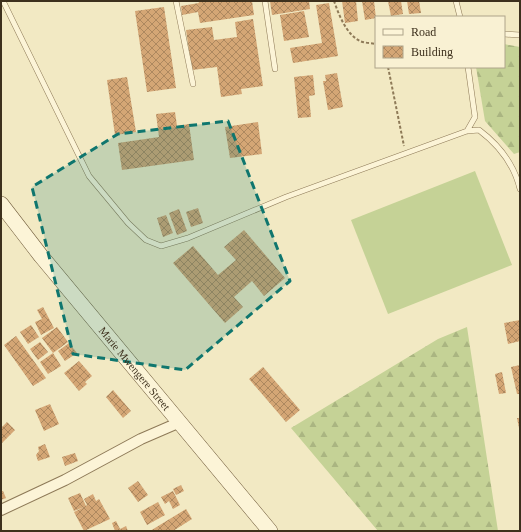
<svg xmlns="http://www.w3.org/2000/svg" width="521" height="532" viewBox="0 0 521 532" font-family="'Times New Roman',serif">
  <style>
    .forest { fill: url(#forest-firs) }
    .pitch { fill: #c5d296 }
    .building { fill: url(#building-cross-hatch) }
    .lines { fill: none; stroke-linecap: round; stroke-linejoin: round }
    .service-casing { stroke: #8e7a58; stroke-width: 6 }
    .minor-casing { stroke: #8e7a58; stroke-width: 12 }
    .secondary-casing { stroke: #705b3b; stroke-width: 16 }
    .path { stroke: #8e7a58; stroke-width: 2; stroke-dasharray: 3 2; stroke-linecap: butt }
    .service { stroke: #fcf4d7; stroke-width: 5 }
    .minor { stroke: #fcf4d7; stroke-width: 10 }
    .secondary { stroke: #fcf4d7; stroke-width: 15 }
    .marked { fill: #0f766e; fill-opacity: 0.2; stroke: #0f766e; stroke-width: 3; stroke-dasharray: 8 5; stroke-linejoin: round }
    .labels { text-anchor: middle; stroke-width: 3; stroke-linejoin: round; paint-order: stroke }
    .street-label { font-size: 11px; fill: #3d301d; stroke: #f9f1d3 }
  </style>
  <defs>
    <pattern id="forest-firs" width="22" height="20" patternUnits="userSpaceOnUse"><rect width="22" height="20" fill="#c5d296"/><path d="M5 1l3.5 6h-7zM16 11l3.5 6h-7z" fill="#aab581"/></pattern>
    <pattern id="building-cross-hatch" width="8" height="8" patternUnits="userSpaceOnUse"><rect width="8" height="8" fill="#d4a675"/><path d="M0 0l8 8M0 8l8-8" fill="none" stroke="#ad885f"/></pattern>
  </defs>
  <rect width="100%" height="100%" fill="#f2e9c3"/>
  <path class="forest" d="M504,44L520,47V152L514,154L485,121L476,67H504Z
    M467,327L498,531H378L291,428L438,339Z"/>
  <path class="pitch" d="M475,171L512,265L388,314L351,220Z"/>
  <path class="building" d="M198,1H252L254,15L200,23L198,12L182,15L181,6L199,3Z
    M270,1H309L310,9L272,15Z
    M342,1H356L358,21L345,23Z
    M362,1H374L376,18L365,20Z
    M388,1H401L403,14L391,16Z
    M407,1H419L421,13L409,14Z
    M329,3L338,56L293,63L290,48L322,43L316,5Z
    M164,7L176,88L147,92L135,11Z
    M304,11L309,37L284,41L280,15Z
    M253,19L263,86L241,89L242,94L221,97L217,67L192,70L186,30L212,27L214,40L237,37L235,22Z
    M337,73L343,107L328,110L323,81H326L325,75Z
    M313,75L315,95L309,96L311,117L298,118L294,77Z
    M127,77L136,132L115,135L107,80Z
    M175,112L177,126L189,124L194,160L122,170L118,143L159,137L156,114Z
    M258,122L262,154L230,158L225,127Z
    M198,208L203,223L191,227L186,212Z
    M179,209L187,231L177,235L169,213Z
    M166,215L173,233L163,237L157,218Z
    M244,230L285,278L264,296L252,281L234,297L243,307L225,323L173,263L193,246L218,275L236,260L224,247Z
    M43,307L54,328L41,335L35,322L42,319L37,310Z
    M520,320V341L508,344L504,323Z
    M31,325L39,337L28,344L20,332Z
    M57,327L68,342L53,353L42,338Z
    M16,336L46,378L33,386L4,345Z
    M40,342L48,352L38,360L30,349Z
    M69,343L77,353L65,361L58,351Z
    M53,353L61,366L48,374L40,362Z
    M79,361L92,376L85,382L87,384L79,391L64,373Z
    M520,365V394H517L511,367Z
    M263,367L300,410L286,422L249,379Z
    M502,372L506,393L499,394L495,374Z
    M113,390L131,411L123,418L106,397Z
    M50,404L59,424L44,431L35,410Z
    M517,418H520V428H519Z
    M7,422L15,430L1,444V428Z
    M45,444L50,457L38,461L36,455L39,451L38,447Z
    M75,453L78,461L65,466L62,457Z
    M138,481L148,495L138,502L128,488Z
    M181,485L184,491L176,495L173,489Z
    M1,491H3L6,498L1,500Z
    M173,491L180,505L173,509L169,501L165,504L161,497Z
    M80,493L86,506L87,505L84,499L93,494L96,501L99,499L110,519L84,531L74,512L84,507L74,511L68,498Z
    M158,502L165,515L147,525L140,512Z
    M186,509L192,519L173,531H150Z
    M116,521L120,529L126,526L128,531H115L112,523Z"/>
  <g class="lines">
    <g class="service-casing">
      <path id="service" d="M3,1L89,176L128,223L146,240L161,246L188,238L286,197L467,131L479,130C499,145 514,164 520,189
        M176,1L193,84
        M265,1L275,69
        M456,1L460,17
        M504,34L520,35
        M467,131L475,117L468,67"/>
    </g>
    <g class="minor-casing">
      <path id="minor" d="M1,510L65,480L141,439L178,423"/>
    </g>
    <g class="secondary-casing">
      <g id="secondary">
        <path id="s1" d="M1,204L41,256L270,531"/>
      </g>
    </g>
    <path class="path" d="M334,1C339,15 346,34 360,41C364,43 371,43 376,44
      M388,67L404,146"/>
    <use href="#service" class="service"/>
    <use href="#minor" class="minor"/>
    <use href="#secondary" class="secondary"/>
  </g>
  <path class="marked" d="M228,121L290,281L185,370L73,354L32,187L118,134Z"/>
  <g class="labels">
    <g class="street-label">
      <text dy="4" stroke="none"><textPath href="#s1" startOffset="212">Marie Mwengere Street</textPath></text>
    </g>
  </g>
  <rect width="521" height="532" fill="none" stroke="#3d301d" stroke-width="4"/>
  <rect x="375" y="16" width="130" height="52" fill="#f9f1d3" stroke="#aea48a"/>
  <rect x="383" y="29" width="20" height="6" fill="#fcf4d7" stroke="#aea48a"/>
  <text x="411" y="36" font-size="12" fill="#3d301d">Road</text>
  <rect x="383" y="46" width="20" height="12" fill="url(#building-cross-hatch)" stroke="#aea48a"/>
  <text x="411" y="56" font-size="12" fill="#3d301d">Building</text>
</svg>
